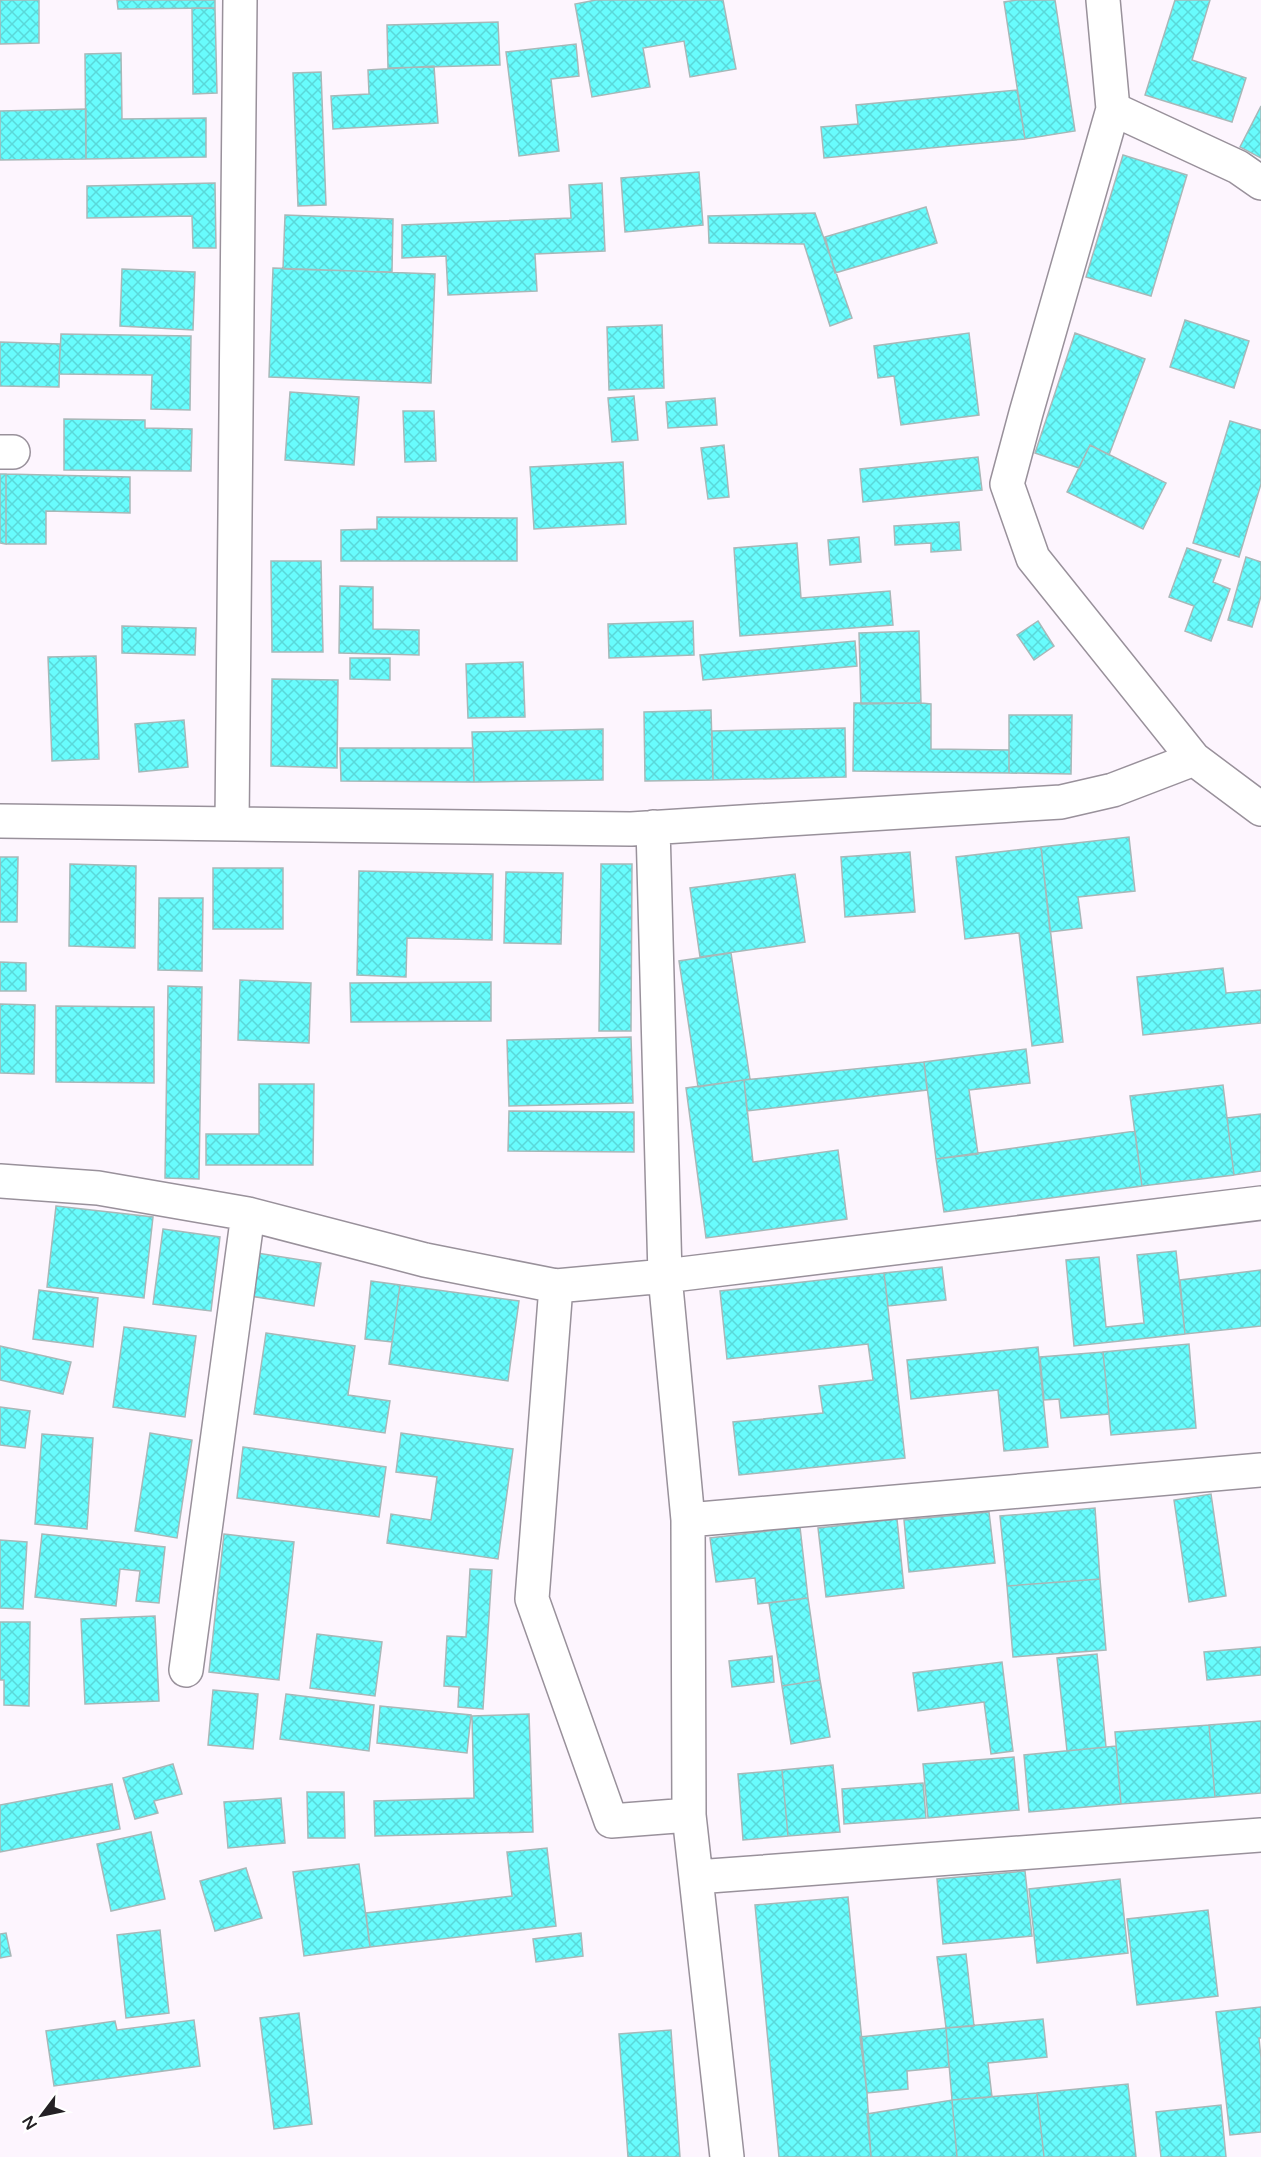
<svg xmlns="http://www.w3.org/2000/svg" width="1261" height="2157" viewBox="0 0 1261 2157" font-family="'Varela Round',sans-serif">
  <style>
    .building { fill: url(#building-cross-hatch); stroke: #a8b8b8; stroke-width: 1.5 }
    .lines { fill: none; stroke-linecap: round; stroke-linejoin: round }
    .minor-casing { stroke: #99919b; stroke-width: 36 }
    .minor { stroke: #fff; stroke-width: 33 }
  </style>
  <defs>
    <pattern id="building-cross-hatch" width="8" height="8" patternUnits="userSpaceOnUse" patternTransform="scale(1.5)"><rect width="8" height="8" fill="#68fcfd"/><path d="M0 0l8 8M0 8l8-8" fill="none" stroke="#5ad8d9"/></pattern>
  </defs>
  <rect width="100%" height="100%" fill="#fdf5fe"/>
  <path class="building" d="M0,0H39V43L0,44Z
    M117,0H215V8L118,9Z
    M596,0H723L736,69L690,77L684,41L643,48L650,87L592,97L575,4Z
    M1017,0H1055L1075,131L1025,139L1004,2Z
    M1175,0H1210L1192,60L1246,78L1232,122L1145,95Z
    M192,8H215L217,93L193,94Z
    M498,22L500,65L388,68L387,25Z
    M576,44L579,76L551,79L559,151L519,156L506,52Z
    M121,53L122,119L206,118V157L86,159L85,54Z
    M434,66L438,123L333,129L331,96L369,94L368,70Z
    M321,72L326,205L298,206L293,73Z
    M1017,90L1025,139L824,158L821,127L858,124L856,105Z
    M1261,106V158L1240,147Z
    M86,109V159L0,160V111Z
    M1123,155L1187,175L1151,296L1086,277Z
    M699,172L703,225L625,232L621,178Z
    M215,183L216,248H193L192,216L87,218V186Z
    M602,183L605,251L535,254L537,291L448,295L446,256L402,258V225L571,218L569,185Z
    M926,207L937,243L835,273L825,237Z
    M815,213L852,318L830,326L804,244L709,243L708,216Z
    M285,215L393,219L392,272L283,269Z
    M273,268L435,274L431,383L269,377Z
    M122,269L195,272L193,330L120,326Z
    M1185,320L1249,341L1234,388L1170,367Z
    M662,325L664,388L609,390L607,327Z
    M969,333L979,415L901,425L894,376L878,378L874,346Z
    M1075,333L1145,359L1109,455L1090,445L1079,468L1035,453Z
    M61,334L191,336L190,410L151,409L152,375L59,374Z
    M0,342L60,344L59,387L0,386Z
    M290,392L359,397L354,465L285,460Z
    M634,396L638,440L612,442L608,398Z
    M715,398L717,425L668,428L666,402Z
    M403,411H434L436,461L405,462Z
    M64,419L145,420V428L192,429L191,471L64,470Z
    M1230,421L1261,430V484L1239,557L1193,543Z
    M724,445L729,497L708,499L701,448Z
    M1090,445L1166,483L1143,529L1067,492Z
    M978,457L982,490L863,502L860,469Z
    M623,462L626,524L534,529L530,467Z
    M0,474H6V544L0,543Z
    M6,474L130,477V513L46,511V544H6Z
    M377,517L517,518V561H341V530L377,529Z
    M959,522L961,550L931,552V543L895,545L894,526Z
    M859,537L861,562L830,565L828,540Z
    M797,543L801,598L890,591L893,625L740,636L734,548Z
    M1187,548L1221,560L1213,582L1230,589L1211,641L1185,631L1194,606L1169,597Z
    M1246,557L1261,562V596L1252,627L1228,620Z
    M271,561H321L323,652H272Z
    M340,586L373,587V629L419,630V655L339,653Z
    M693,621L694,655L609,658L608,624Z
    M1038,621L1054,646L1034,660L1017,635Z
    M122,626L196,628L195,655L122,653Z
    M919,631L921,703L861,704L859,633Z
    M855,641L857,666L703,680L700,655Z
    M96,656L99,759L52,761L48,657Z
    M350,658H390V680L350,679Z
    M523,662L525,717L468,718L466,664Z
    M272,679L338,680L337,768L271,766Z
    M854,703H921L931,704V749L1009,750V773L853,771Z
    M711,710L713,780L645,781L644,712Z
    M1009,715H1072L1071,774L1009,773Z
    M184,720L188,767L139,772L135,724Z
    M845,728L846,777L713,780L712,731Z
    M603,729V780L474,782L472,732Z
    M340,748H473L474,782L341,781Z
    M1129,837L1135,891L1078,897L1082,928L1050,932L1041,847Z
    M1041,847L1063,1042L1032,1046L1019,933L965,939L956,857Z
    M910,852L915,912L845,917L841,857Z
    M0,857H18L17,922H0Z
    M70,864L136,866L135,948L69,946Z
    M601,864H632L631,1031H599Z
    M213,868H283V929H213Z
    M359,871L493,874L492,940L407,938L406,977L357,975Z
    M506,872L563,873L561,944L504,943Z
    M795,874L805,942L700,957L690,888Z
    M159,898H203L202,971L158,970Z
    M731,953L750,1079L698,1087L679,961Z
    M0,962L26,963V991H0Z
    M1223,968L1226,993L1261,990V1023L1143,1035L1137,977Z
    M240,980L311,983L309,1043L238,1040Z
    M491,982V1021L351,1022L350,983Z
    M168,986L202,987L199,1179L165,1178Z
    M0,1004L35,1005L34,1074L0,1073Z
    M56,1006L154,1007V1083L56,1082Z
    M631,1037L633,1103L509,1106L507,1040Z
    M1026,1049L1030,1083L969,1090L978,1154L936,1159L924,1062Z
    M924,1062L927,1090L747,1111L744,1080Z
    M744,1080L753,1162L838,1150L847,1219L706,1238L686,1088Z
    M259,1084H314L313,1165H206V1134H259Z
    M1223,1085L1234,1175L1142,1186L1130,1096Z
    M509,1111L634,1112V1152L508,1151Z
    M1261,1114V1171L1234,1175L1227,1118Z
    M1135,1131L1142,1186L944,1212L936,1159Z
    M56,1206L153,1217L144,1298L47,1287Z
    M163,1229L220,1237L211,1311L153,1304Z
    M1176,1251L1185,1334L1074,1346L1066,1260L1099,1257L1106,1327L1144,1323L1137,1255Z
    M257,1253L321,1263L314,1306L250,1296Z
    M942,1267L946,1300L888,1306L884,1273Z
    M1261,1270V1326L1185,1334L1180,1280Z
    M884,1273L905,1458L739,1475L733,1422L823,1413L819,1386L873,1380L868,1344L727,1359L720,1291Z
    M371,1281L400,1285L392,1342L365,1339Z
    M400,1285L519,1301L508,1381L389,1364Z
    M39,1290L98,1298L93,1347L33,1339Z
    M124,1327L196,1336L185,1417L113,1407Z
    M266,1333L355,1346L348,1395L390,1401L385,1433L254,1414Z
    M1189,1344L1196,1428L1111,1435L1103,1352Z
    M0,1346L71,1362L63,1394L0,1380Z
    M1038,1347L1048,1447L1004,1451L998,1390L911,1399L907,1360Z
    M1103,1352L1109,1414L1061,1418L1059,1399L1044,1400L1040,1357Z
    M0,1407L30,1411L25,1448L0,1445Z
    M150,1433L192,1440L177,1538L135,1531Z
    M401,1433L513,1449L498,1559L387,1543L391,1514L431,1520L437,1477L396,1472Z
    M42,1434L93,1438L87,1529L35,1524Z
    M243,1447L386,1467L379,1517L237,1498Z
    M1211,1494L1226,1596L1189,1602L1174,1500Z
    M1095,1508L1100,1579L1007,1586L1000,1516Z
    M989,1512L995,1563L909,1572L904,1520Z
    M897,1519L904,1588L826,1597L818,1528Z
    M800,1527L808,1598L758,1604L755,1578L716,1582L710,1538Z
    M42,1534L165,1547L159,1603L136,1601L140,1571L120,1569L116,1606L35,1597Z
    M224,1534L294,1542L279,1680L209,1672Z
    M0,1540L27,1542L23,1609L0,1608Z
    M470,1569L492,1570L483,1709L458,1707L459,1687L444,1686L447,1636L466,1637Z
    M1100,1579L1106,1650L1013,1657L1007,1586Z
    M808,1598L820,1680L782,1686L769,1603Z
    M155,1616L159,1701L85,1704L81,1619Z
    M0,1622H30L29,1706L4,1705V1680H0Z
    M317,1634L382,1642L375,1696L310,1688Z
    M1261,1647V1675L1207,1680L1204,1652Z
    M1097,1654L1106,1747L1067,1751L1057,1658Z
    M772,1656L774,1682L732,1687L729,1661Z
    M1002,1662L1013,1751L991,1754L984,1702L918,1711L913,1673Z
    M820,1680L830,1737L791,1744L782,1686Z
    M213,1690L258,1694L253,1749L208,1745Z
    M286,1694L374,1705L369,1751L280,1739Z
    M380,1706L471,1715L467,1753L377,1743Z
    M529,1714L533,1832L375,1836L374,1801L474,1798L472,1716Z
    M1261,1721V1793L1215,1797L1209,1725Z
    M1209,1725L1215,1797L1121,1804L1115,1732Z
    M1116,1746L1121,1804L1029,1812L1024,1755Z
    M1014,1757L1019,1810L928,1818L923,1764Z
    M173,1764L182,1794L154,1801L158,1813L135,1819L123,1778Z
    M833,1765L840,1832L788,1836L782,1770Z
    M782,1770L788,1836L743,1840L738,1774Z
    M923,1783L926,1818L844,1824L842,1789Z
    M112,1784L120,1829L0,1852V1805Z
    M307,1792H344L345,1838H308Z
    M281,1798L285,1843L228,1848L224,1802Z
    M151,1832L165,1899L111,1911L97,1844Z
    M547,1848L556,1926L370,1947L366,1913L512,1896L507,1852Z
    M359,1864L370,1947L304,1956L293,1872Z
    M246,1868L262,1918L215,1931L200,1881Z
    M1025,1871L1032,1936L943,1944L937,1879Z
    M1120,1879L1128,1953L1037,1963L1029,1889Z
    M848,1897L867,2093L871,2157H779L755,1905Z
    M1208,1910L1218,1996L1137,2005L1127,1919Z
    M160,1930L169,2013L126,2018L117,1935Z
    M6,1933L11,1956L0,1958V1934Z
    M581,1933L583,1956L536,1962L533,1939Z
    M966,1954L974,2026L946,2028L937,1957Z
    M1261,2007V2038H1259L1261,2058V2132L1230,2135L1216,2012Z
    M299,2013L312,2124L274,2129L260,2018Z
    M1043,2019L1047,2057L988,2063L992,2097L952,2100L946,2028Z
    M194,2020L200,2066L54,2086L46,2031L115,2021L117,2030Z
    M946,2028L949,2067L907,2071L908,2089L867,2093L860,2037Z
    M671,2030L680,2157H628L619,2034Z
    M1128,2084L1136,2157H1044L1037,2093Z
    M1037,2093L1044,2157H957L952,2100Z
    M952,2100L957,2157H871L867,2114Z
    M1221,2105L1226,2157H1161L1156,2112Z"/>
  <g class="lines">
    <g class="minor-casing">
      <path id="minor" d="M1103,0L1113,109L1238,167L1261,183
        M1113,109L1026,413L1007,484L1033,558L1194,759L1261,809
        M0,452H13
        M0,821L631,829L1061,802L1113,790L1194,759
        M232,824L240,0
        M653,827L665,1276L688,1520
        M0,1181L98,1188L248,1214L425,1260L556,1286L665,1276L1261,1203
        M556,1286L532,1599L611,1821L689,1815L727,2157
        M186,1670L248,1214
        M689,1815L688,1520L1261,1470
        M696,1877L1261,1835"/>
    </g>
    <use href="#minor" class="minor"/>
  </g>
  <g transform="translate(42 2115) rotate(238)" stroke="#ffffff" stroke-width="4.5" paint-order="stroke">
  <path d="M0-4.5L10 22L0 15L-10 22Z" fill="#242125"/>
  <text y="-9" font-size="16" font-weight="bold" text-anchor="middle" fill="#242125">N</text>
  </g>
</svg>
